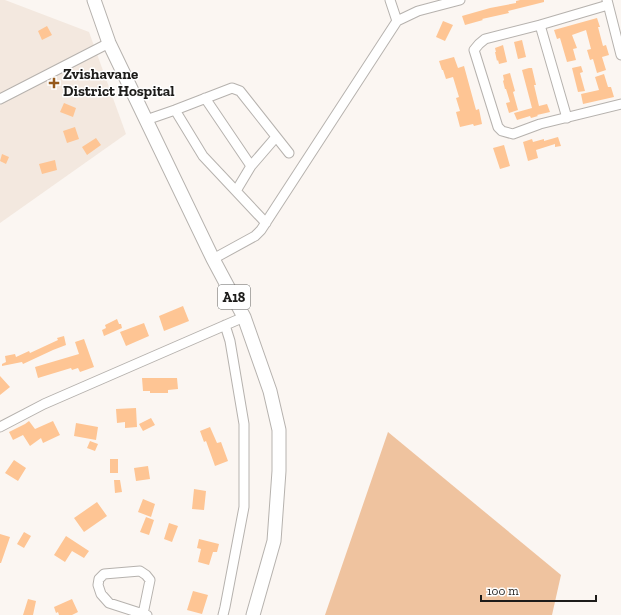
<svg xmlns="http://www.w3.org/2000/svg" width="621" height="615" viewBox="0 0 621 615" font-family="'Zilla Slab',serif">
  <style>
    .built { fill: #f3e8df }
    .green { fill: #efc39f }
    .building { fill: #fec594 }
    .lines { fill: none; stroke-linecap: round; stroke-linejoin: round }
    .minor-casing { stroke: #b6b2ae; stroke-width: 11 }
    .highway-casing { stroke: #b6b2ae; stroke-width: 15 }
    .minor { stroke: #fff; stroke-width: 9 }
    .highway { stroke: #fff; stroke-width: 13 }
    .poi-dot { fill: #965a1c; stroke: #fff; stroke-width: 1.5 }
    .labels { text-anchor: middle; stroke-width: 3; stroke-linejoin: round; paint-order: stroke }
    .shield { fill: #fff; stroke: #61605f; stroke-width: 1 }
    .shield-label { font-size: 14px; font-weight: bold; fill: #1d1c1a }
    .poi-label { font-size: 15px; font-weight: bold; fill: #1d1c1a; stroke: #fff; text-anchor: start }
  </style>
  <rect width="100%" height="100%" fill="#fbf6f2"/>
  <path class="built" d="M0,0H5L89,32L126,134L0,223Z"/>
  <path class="green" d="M388,432L561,575L552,615H325Z"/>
  <path class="building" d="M520,0H544V2L508,11L509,13L482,19L483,20L465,25L462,16L490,8L516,3V1Z
    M597,18L600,27H598L603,46L606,45L609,55L602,57L606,70L597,73L593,59L590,60L587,50L591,49L586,30L572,35L577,48L573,49L576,60L567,62L560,38L557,39L554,30Z
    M443,21L453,25L445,41L436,37Z
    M47,26L52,35L42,40L38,31Z
    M522,40L526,57L518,59L514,42Z
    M503,45L507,62L499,64L498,60L497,61L495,52H496L495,48Z
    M454,57L458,68L464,66L476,110L479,109L482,124L474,126L473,124L460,127L456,112L460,111L456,98L459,97L453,77L446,79L443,70H442L439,61Z
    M581,66L583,72L580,73L585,91L578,92L572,68Z
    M529,68H532L536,85H534L539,106L547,104L550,112L537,115L538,116L531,118L530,116L517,120L514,113L532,108L522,70Z
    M510,73L515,91L513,92L518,110L509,113L506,103L510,102L506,89H505L503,81L504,80L503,75Z
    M604,74L608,87H611L614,97L583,104L581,94L599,90L595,77Z
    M64,103L76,108L73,117L60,112Z
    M75,127L79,139L67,143L63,131Z
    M558,137L561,146L555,147V144L536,150L538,158L528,161L523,142L532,139L533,142L544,139V141Z
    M96,138L101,145L87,155L82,147Z
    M504,145L510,166L500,169L493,148Z
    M2,154L9,157L6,164L0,161Z
    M55,160L57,170L42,174L39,164Z
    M183,306L189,321L164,331L159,316Z
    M117,319L119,324H121L122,328L104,336L102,330L106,328L105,325Z
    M144,323L149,336L126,346L120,332Z
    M64,336L66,345L53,350L23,364L22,362L2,366V364L6,362L5,356L15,354L16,357L29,351L30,353L58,340L57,338Z
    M84,339L94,367L80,372L78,368L72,370L71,368L38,378L35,367L79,354L75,342Z
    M0,376L10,387L0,395Z
    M142,378H177L178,389L168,390V393H150V391H143Z
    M136,408L137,427L125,428V422L117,423L116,409Z
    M151,418L155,425L143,431L139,424Z
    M29,421L35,429L53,421L60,435L43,443L41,438L30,446L23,435L13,440L9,432L25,424Z
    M76,423L98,427L96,440L74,436Z
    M210,427L217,443L221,442L228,461L215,466L206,441L204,442L200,431Z
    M90,441L98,444L95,451L87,448Z
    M110,459H118V473H110Z
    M14,460L26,468L18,481L5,473Z
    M148,466L150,479L136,481L134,468Z
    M114,480H120L122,492L115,493Z
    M194,489L206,491L204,510L192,509Z
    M143,499L155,504L151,517L138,512Z
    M97,502L107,516L84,532L74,518Z
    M146,517L154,520L149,535L140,532Z
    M169,523L178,526L172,542L164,539Z
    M24,532L31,536L24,548L17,544Z
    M0,534L10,537L1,563H0Z
    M66,536L89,551L84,558L72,551L65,562L54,555Z
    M199,539L219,544L217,552H213L209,565L198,562L201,549L197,548Z
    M193,591L208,595L202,614L187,610Z
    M28,599L36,601L33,615H23Z
    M72,599L78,612L72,615H59L58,612L56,613L54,607Z"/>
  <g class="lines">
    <g class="minor-casing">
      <path id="minor" d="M390,0L397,21
        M607,0L621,55
        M540,25L485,39L479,44L474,50L498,127L502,131L513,134L540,124L621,104
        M205,98L251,166
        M0,99L109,43
        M175,110L203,156L266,223
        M567,118L540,25L608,5
        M146,120L175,110L232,88L240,91L289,153
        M236,191L251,166L276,137
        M213,259L255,236L261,230L397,21L418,11L460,0
        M0,427L44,404L244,317
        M143,614L150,580L146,575L140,571L104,574L99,579L98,585L101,594L109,603L143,614L147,615
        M223,615L225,607L244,507V424L230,341L225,325"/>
    </g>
    <g class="highway-casing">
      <path id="highway" d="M94,0L109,43L213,259L244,317L270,391L279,430V471L274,541L253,615"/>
    </g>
    <use href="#minor" class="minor"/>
    <use href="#highway" class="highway"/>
  </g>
  <path class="poi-dot" d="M52 77h4v4h4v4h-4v4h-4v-4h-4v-4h4z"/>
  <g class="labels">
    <rect class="shield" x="218" y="285" width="32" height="24" rx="3"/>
    <g class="shield-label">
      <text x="234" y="302">A18</text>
    </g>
    <g class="poi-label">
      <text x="63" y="79">Zvishavane<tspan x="63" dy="17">District Hospital</tspan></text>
    </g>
  </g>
  <path d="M481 595v6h115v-6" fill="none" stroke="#1d1c1a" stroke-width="2"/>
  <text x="487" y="595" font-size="12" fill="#1d1c1a" stroke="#ffffff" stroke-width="3" paint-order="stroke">100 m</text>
</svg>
